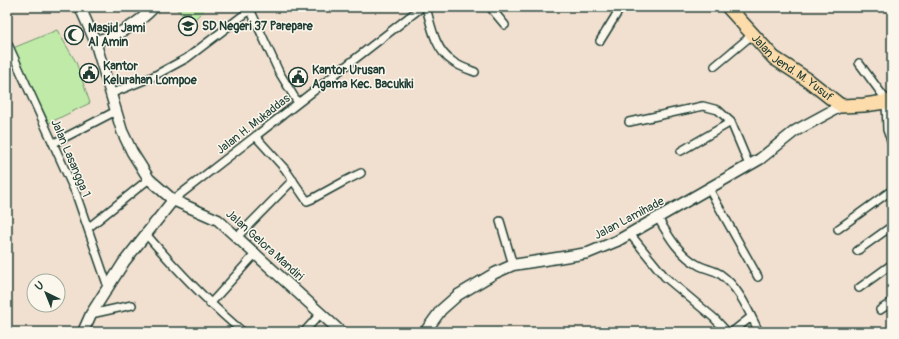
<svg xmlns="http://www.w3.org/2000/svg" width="899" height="339" viewBox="0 0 899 339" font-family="Pangolin,sans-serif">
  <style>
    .green { fill: #bfeaa7; stroke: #6f946e }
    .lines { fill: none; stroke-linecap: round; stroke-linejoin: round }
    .street-casing { stroke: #1f3d34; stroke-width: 10 }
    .secondary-casing { stroke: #1f3d34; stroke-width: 13 }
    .highway-casing { stroke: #1f3d34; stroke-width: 16 }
    .street { stroke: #fbf7ec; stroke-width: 7 }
    .secondary { stroke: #fbf7ec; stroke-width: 10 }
    .highway { stroke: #fddcac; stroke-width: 13 }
    .labels { text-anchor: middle; stroke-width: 3; stroke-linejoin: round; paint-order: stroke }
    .poi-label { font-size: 12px; font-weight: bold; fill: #1f3d34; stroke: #fbf7ec; text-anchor: start }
    .street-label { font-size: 12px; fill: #1f3d34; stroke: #fbf7ec }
  </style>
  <rect width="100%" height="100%" fill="#f1e0d0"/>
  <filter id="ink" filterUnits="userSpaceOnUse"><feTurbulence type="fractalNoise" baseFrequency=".025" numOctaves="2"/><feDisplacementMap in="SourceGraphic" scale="8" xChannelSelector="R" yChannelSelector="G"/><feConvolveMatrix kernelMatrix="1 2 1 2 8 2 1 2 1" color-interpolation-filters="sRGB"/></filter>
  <g filter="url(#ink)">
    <path class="green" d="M175,7H207L190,24Z
      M57,30L76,62L90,103L49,123L13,48Z"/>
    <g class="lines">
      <g class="street-casing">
        <path id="street" d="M249,7L279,72L298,103
          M426,7C431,25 435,50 452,61C458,66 467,69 475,72
          M490,7L505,25
          M600,41L621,7
          M7,42L76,194L108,287
          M859,63L887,101
          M715,66L752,35
          M110,94L152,77L187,58L254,7
          M886,101L887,130L892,143
          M629,122L703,106L718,110L731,122L749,165
          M256,137L285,169L307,201L312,199L345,181L361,173
          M54,143L116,111
          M681,151L731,122
          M709,189L758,277
          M173,200L422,7
          M658,218C669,237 680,256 700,266C706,269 714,270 720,274C739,287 749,312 759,332
          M500,221L513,265
          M88,228L149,179
          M838,229L892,190
          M145,233C176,269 207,302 243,332
          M630,234L665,277L714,318L727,332
          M238,236L293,180
          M857,251L892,226
          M859,288L892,264
          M210,304L256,253
          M880,310L892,302
          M91,314L132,305
          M304,332L321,313
          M732,332L751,317"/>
      </g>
      <g class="secondary-casing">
        <path id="secondary" d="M80,7L95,41L122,131L132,152L149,179L173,200L218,220L341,332
          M95,41C118,36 138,24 154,7
          M83,332L91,314L124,262L173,200
          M425,332L441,310L458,295L495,273L513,265L588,253L617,241L760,159L795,131L841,106"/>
      </g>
      <g class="highway-casing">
        <g id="highway">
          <path id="s1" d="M728,7L774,58L808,80L841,106L864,105L892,101"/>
        </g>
      </g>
      <use href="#street" class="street"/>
      <use href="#secondary" class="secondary"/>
      <use href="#highway" class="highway"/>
    </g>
  </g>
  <defs>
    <g id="school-ring" transform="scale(1)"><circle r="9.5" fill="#fbf7ec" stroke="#1f3d34" stroke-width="1.5"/><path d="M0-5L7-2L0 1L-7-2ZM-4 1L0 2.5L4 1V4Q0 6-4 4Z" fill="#1f3d34"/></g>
    <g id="mosque-ring" transform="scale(1)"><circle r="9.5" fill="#fbf7ec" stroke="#1f3d34" stroke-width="1.5"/><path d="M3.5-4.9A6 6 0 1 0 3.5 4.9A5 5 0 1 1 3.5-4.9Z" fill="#1f3d34"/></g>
    <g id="civic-ring" transform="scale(1)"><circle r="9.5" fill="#fbf7ec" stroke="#1f3d34" stroke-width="1.5"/><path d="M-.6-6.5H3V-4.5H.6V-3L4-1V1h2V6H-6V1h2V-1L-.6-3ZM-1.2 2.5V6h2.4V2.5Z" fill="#1f3d34"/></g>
  </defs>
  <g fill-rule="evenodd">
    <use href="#school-ring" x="188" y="26"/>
    <use href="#mosque-ring" x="74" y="35"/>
    <use href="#civic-ring" x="89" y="73"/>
    <use href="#civic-ring" x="298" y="77"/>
  </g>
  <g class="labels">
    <g class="poi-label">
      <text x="202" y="30">SD Negeri 37 Parepare</text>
      <text x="88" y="32">Masjid Jami<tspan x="88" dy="14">Al Amin</tspan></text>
      <text x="103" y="70">Kantor<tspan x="103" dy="14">Kelurahan Lompoe</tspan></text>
      <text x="312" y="74">Kantor Urusan<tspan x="312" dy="14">Agama Kec. Bacukiki</tspan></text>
    </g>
    <g class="street-label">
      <text dy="4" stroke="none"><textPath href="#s1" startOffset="89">Jalan Jend. M. Yusuf</textPath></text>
      <text transform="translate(253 124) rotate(-38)" y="4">Jalan H. Mukaddas</text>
      <text transform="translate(71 158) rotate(67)" y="4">Jalan Lasangga 1</text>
      <text transform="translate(629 218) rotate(-28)" y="4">Jalan Lamihade</text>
      <text transform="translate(265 245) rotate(42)" y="4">Jalan Gelora Mandiri</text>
    </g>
  </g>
  <rect width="899" height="339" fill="none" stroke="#fbf7ec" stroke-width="24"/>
  <rect x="12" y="12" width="875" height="315" fill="none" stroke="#1f3d34" stroke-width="1.5" filter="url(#ink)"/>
  <g transform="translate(46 293) rotate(317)"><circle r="19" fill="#fbf7ec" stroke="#a3ada2"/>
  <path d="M0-3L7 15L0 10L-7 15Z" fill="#1f3d34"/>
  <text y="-6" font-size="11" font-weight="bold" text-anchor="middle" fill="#1f3d34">U</text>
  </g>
</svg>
